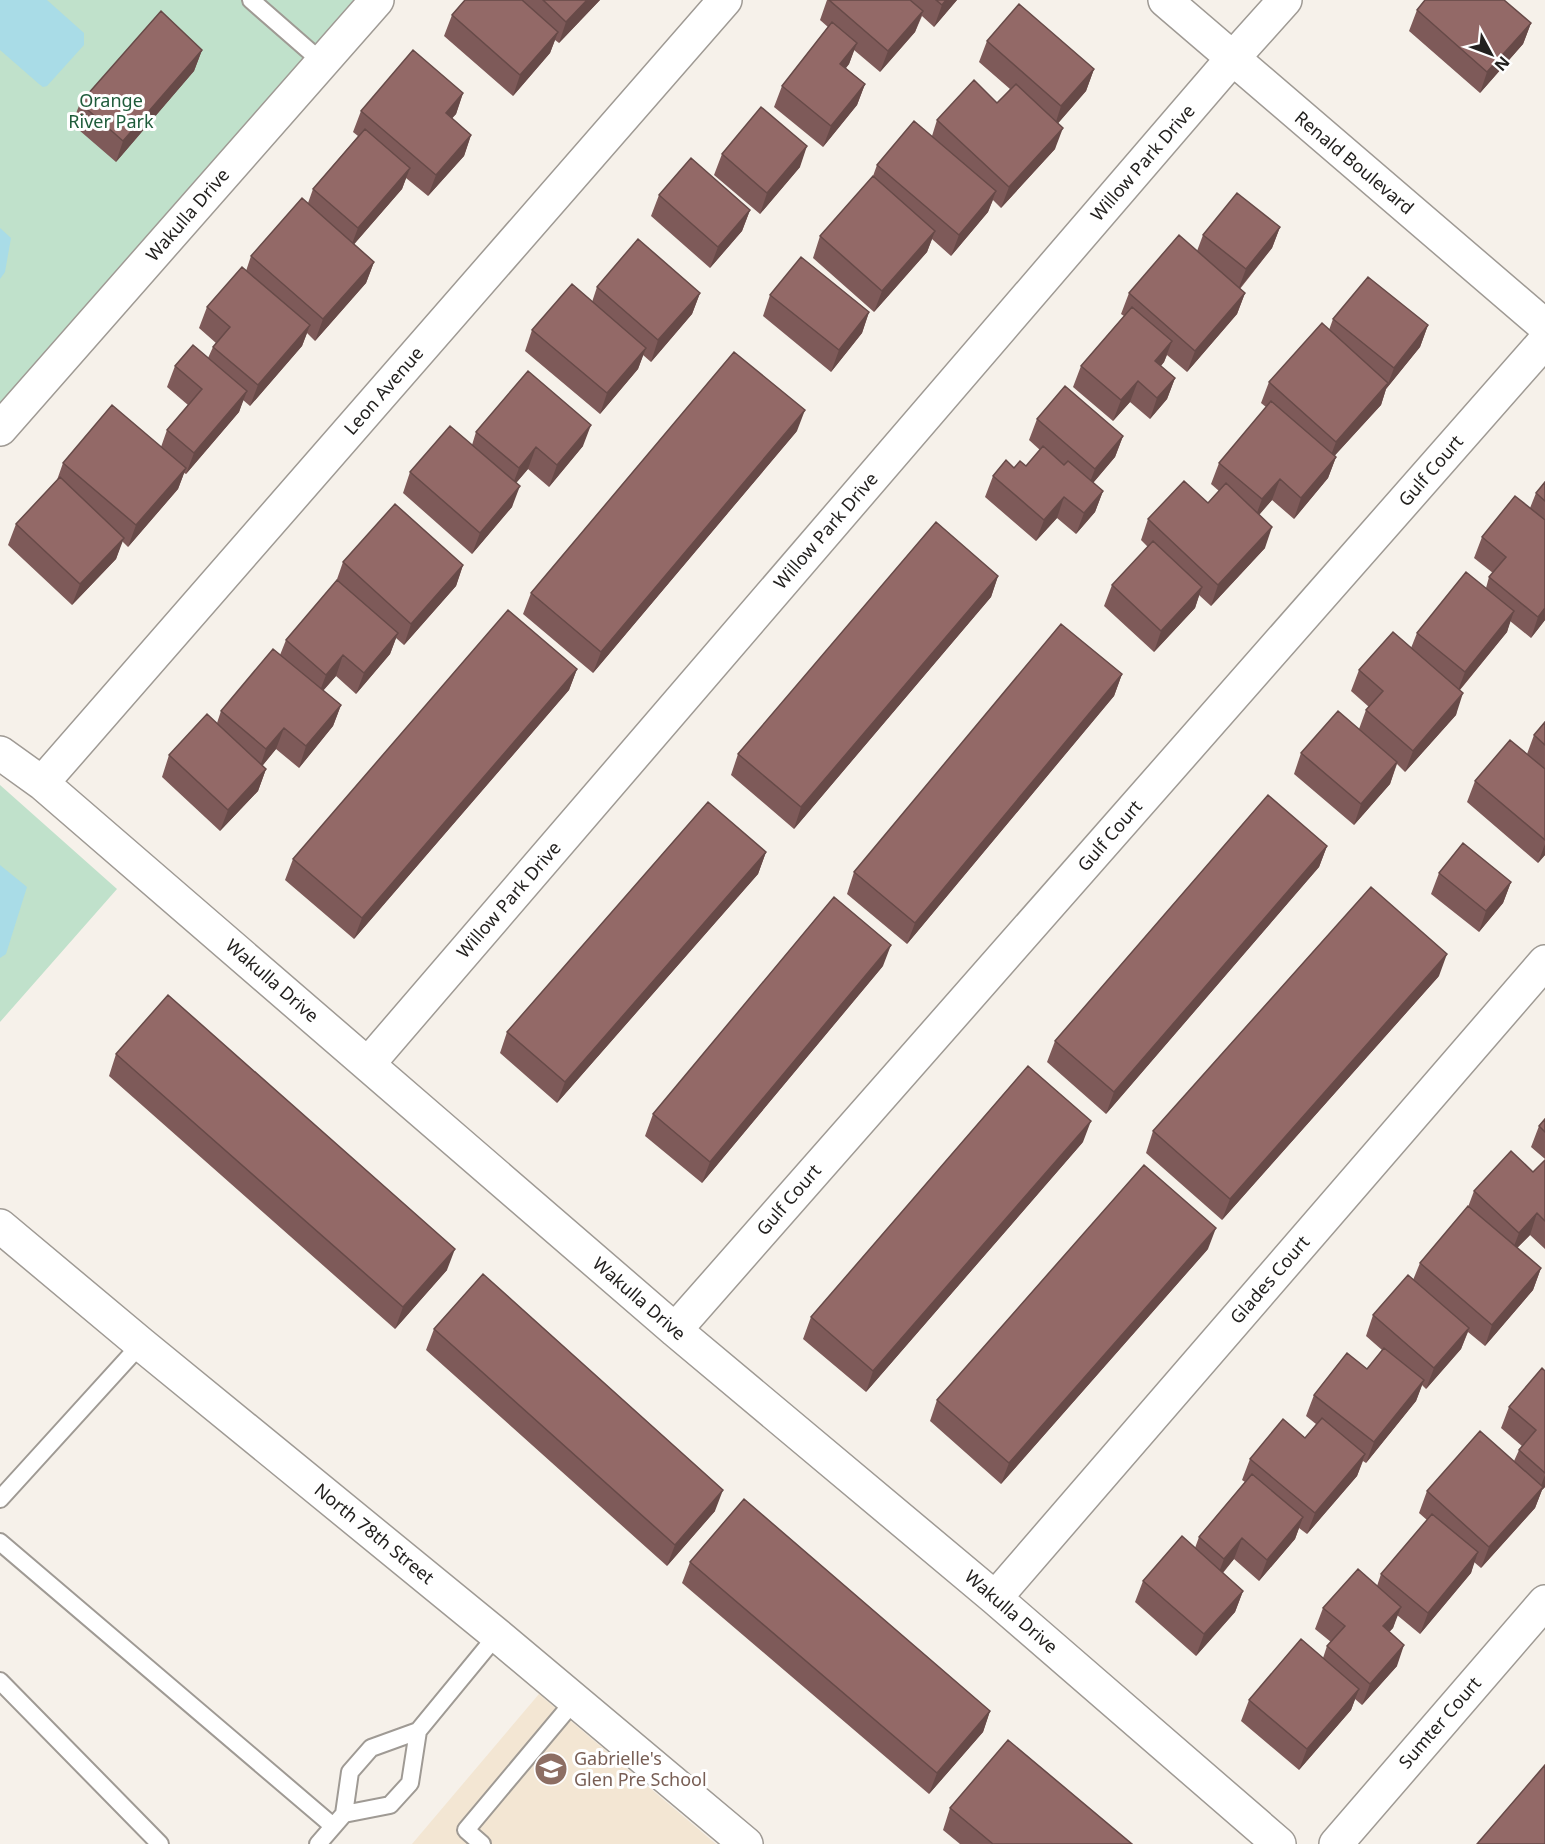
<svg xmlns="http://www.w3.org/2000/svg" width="1545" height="1844" viewBox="0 0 1545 1844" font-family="'Noto Sans',sans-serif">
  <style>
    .education { fill: #f3e6d3 }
    .green { fill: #c0e1cb }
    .water { fill: #a9dce7 }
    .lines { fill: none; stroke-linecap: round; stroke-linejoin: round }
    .lane-casing { stroke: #9f9a94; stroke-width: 20 }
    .street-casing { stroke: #9f9a94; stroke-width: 36 }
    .secondary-casing { stroke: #9f9a94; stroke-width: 36 }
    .lane { stroke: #fff; stroke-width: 16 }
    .street { stroke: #fff; stroke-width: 33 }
    .secondary { stroke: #fff; stroke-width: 33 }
    .wall { fill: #7e5a59 }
    .shaded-wall { fill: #674a48 }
    .building { fill: #936967; stroke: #674a48; stroke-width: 1.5 }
    .labels { text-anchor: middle; stroke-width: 6; stroke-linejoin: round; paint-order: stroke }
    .park-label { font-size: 18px; fill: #1f5c3b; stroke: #fff }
    .street-label { font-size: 18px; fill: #23211f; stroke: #fff }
    .education-label { font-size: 18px; fill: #785e54; stroke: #fff; text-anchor: start }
  </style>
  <rect width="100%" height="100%" fill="#f6f1ea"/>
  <path class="education" d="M539,1694L716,1844H412Z"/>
  <path class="green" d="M0,0H357L0,405Z
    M0,785L117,889L0,1022Z"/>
  <path class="water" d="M0,0H47L84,33V45L47,86L43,87L39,84L0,50Z
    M0,228L11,238L5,272L0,279Z
    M0,865L27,887L6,954L0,958Z"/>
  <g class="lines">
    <g class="lane-casing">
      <path id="lane" d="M251,0L322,62
        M0,1499L141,1344
        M0,1542L333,1826
        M0,1681L160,1844
        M344,1814L350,1772L371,1748L418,1731
        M318,1844L344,1814L390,1805L410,1783L418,1731L497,1635
        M482,1844L466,1830L575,1700"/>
    </g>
    <g class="street-casing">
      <path id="street" d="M1165,0L1545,326
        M0,429L377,0
        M0,753L42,783L675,1330L995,1598L1279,1844
        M42,783L725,0
        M368,1064L1232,59L1285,0
        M675,1330L1545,341
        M995,1598L1545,962
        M1336,1844L1545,1602"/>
    </g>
    <g class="secondary-casing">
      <path id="secondary" d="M0,1226L141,1344L497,1635L746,1844"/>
    </g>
    <use href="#lane" class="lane"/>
    <use href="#street" class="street"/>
    <use href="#secondary" class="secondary"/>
  </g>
  <path class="wall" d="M465,0H600L559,43L555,40L550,53L513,96L444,36L452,15Z
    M827,0H957L934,27L922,16L915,32L880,72L854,50L849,64L846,68L865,84L857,105L823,147L774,107L782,86L828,27L820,20Z
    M1417,10L1531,23L1523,44L1480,93L1409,31Z
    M987,41L1094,69L1086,91L1058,123L1055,149L1001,208L993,200L988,212L951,256L932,239L927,252L874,312L813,258L820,236L873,176L877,165L932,136L937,120L997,103L1010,89L979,62Z
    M202,50L194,71L116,162L72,124L80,103Z
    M463,93L456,114L452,118L471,135L464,156L428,196L406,178L402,189L354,244L374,262L366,283L315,341L307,333L302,346L250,406L243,400L239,412L186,474L184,473L178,489L128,547L122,541L116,559L72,605L8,545L16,524L57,480L63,463L161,447L167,430L188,405L167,387L175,366L208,358L213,347L216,343L199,328L207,307L246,271L251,256L308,203L313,189L358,136L353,132L361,111Z
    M722,154L800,167L760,214L714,175Z
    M659,195L750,210L742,231L710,268L651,216Z
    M1280,227L1272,248L1240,289L1245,293L1237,314L1187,372L1167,355L1164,362L1161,366L1175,378L1167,399L1150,419L1130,402L1113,421L1073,387L1081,366L1124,316L1121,314L1129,293L1197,251L1203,235Z
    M597,287L700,293L692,314L651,362L643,355L638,369L600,414L525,351L532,330L592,302Z
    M770,295L869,312L862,333L831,372L763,316Z
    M1333,319L1428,325L1420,347L1386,389L1381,405L1335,455L1336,457L1328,478L1294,519L1272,500L1259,514L1265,548L1211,606L1199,595L1195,608L1154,652L1104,606L1112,585L1148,547L1141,540L1148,519L1208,503L1219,491L1211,484L1219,463L1266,407L1261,403L1269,382L1329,330Z
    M1037,419L1123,436L1115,457L1093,483L1103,491L1095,512L1076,534L1057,518L1036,541L985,497L993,476L1014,468L1026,466L1040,450L1029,440Z
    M797,431L593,673L523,614L531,593Z
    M476,432L583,446L549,487L528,469L516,483L512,507L472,554L403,493L410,472L472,445Z
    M1545,482V620L1531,638L1510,621L1507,632L1460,690L1456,715L1405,772L1397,764L1390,784L1354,825L1294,774L1301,753L1359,729L1366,710L1369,707L1351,691L1359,670L1411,648L1417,633L1486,588L1489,577L1493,573L1474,558L1482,537L1530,508L1536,493Z
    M343,562L463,565L456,586L404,645L396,638L390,654L356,694L336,676L323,691L341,705L333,726L299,768L276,749L262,766L266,769L258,791L220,831L162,777L169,755L217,723L221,711L280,655L286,640L336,582Z
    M998,576L991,597L794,829L731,775L738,754Z
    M577,669L569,690L354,939L285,880L293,859Z
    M1122,674L1114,696L907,944L847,894L854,872Z
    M1545,722V855L1538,863L1467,802L1475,781L1527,754L1534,735Z
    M1327,846L1319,867L1106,1114L1047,1062L1055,1041Z
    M766,852L758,874L557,1103L500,1053L507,1032Z
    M1439,873L1511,882L1503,903L1479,932L1431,894Z
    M883,966L702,1183L645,1136L653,1114Z
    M1439,976L1222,1220L1146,1153L1153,1131Z
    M116,1054L447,1270L395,1329L109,1076Z
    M1545,1119V1159L1531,1147L1539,1126Z
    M1083,1142L866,1392L803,1339L811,1317Z
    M1545,1160V1249L1530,1235L1517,1248L1541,1268L1533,1290L1485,1346L1468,1332L1461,1349L1426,1389L1422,1385L1416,1401L1366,1463L1363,1461L1357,1476L1307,1534L1299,1528L1295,1539L1259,1581L1234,1559L1223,1573L1243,1591L1235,1612L1196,1656L1135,1602L1143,1581L1195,1548L1199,1537L1245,1482L1242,1480L1250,1459L1305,1438L1316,1424L1306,1416L1314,1395L1367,1369L1382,1350L1366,1336L1373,1315L1413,1280L1420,1263L1468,1207L1474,1191L1533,1172Z
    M1208,1249L1001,1484L930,1421L937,1400Z
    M434,1329L715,1511L667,1566L426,1350Z
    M1545,1371V1487L1542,1490L1535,1508L1481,1568L1474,1562L1471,1573L1420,1634L1397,1615L1393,1628L1389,1632L1397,1666L1362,1705L1355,1699L1351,1710L1299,1770L1241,1721L1249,1700L1323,1658L1327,1646L1331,1642L1315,1629L1323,1608L1377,1586L1381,1574L1427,1520L1419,1513L1427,1491L1514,1461L1519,1450L1522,1446L1501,1428L1509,1407Z
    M690,1562L990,1711L983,1732L929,1794L682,1583Z
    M950,1808L1132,1844H960L943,1830Z"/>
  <path class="shaded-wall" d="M587,0H600L559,43L566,22Z
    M946,0H957L934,27L942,5Z
    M923,11L915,32L880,72L888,51Z
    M1531,23L1523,44L1480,93L1487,72Z
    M558,32L550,53L513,96L520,75Z
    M857,43L849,64L832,85L840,64Z
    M202,50L194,71L116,162L123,141Z
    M1094,69L1086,91L1054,128L1061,106Z
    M865,84L857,105L823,147L831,126Z
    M463,93L456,114L438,134L446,113Z
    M1063,128L1055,149L1001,208L1009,187Z
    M471,135L464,156L428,196L436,175Z
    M807,146L800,167L760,214L767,193Z
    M410,168L402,189L350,249L358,228Z
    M996,191L988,212L951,256L959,235Z
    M750,210L742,231L710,268L718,247Z
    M1280,227L1272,248L1238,290L1246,269Z
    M935,231L927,252L874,312L882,291Z
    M374,262L366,283L315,341L323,319Z
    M700,293L692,314L651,362L658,340Z
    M1245,293L1237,314L1187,372L1195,351Z
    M869,312L862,333L831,372L839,350Z
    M310,325L302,346L250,406L258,385Z
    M1428,325L1420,347L1386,389L1381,405L1328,463L1336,442L1388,384L1394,368Z
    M1172,341L1164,362L1147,382L1155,361Z
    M646,348L638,369L600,414L607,393Z
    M1175,378L1167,399L1150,419L1157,398Z
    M1138,381L1130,402L1113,421L1121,400Z
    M247,391L239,412L186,474L194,453Z
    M805,410L797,431L593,673L601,652Z
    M591,425L583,446L549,487L557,465Z
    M1123,436L1115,457L1087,490L1095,469Z
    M536,447L528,469L511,489L519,468Z
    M1336,457L1328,478L1294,519L1301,498Z
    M186,468L178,489L128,547L136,525Z
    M1280,479L1272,500L1254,521L1262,499Z
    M520,486L512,507L472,554L480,533Z
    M1103,491L1095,512L1076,534L1084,513Z
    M1064,497L1057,518L1036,541L1044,520Z
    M1272,527L1265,548L1211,606L1218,585Z
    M124,538L116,559L72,605L80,584Z
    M463,565L456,586L404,645L411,624Z
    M998,576L991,597L794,829L801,807Z
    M1202,587L1195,608L1154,652L1161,631Z
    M1545,608V620L1531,638L1538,617Z
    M1514,611L1507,632L1457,693L1465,672Z
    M398,633L390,654L356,694L364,673Z
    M343,655L336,676L318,696L326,675Z
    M577,669L569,690L354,939L362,918Z
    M1122,674L1114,696L907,944L915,923Z
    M1463,693L1456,715L1405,772L1413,751Z
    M341,705L333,726L299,768L306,746Z
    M284,728L276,749L259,770L266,749Z
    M1397,762L1390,784L1354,825L1361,804Z
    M266,769L258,791L220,831L228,810Z
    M1545,844V855L1538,863Z
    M1327,846L1319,867L1106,1114L1114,1092Z
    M766,852L758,874L557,1103L565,1082Z
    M1511,882L1503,903L1479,932L1486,911Z
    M891,945L883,966L702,1183L710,1162Z
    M1447,954L1439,976L1222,1220L1230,1199Z
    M1091,1121L1083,1142L866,1392L873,1371Z
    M1537,1213L1530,1235L1511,1254L1519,1233Z
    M1216,1228L1208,1249L1001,1484L1009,1463Z
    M455,1249L447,1270L395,1329L403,1307Z
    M1541,1268L1533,1290L1485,1346L1492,1325Z
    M1469,1328L1461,1349L1426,1389L1434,1368Z
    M1424,1380L1416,1401L1366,1463L1374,1442Z
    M1365,1454L1357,1476L1307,1534L1315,1513Z
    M1545,1475V1487L1542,1490L1535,1508L1481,1568L1489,1547L1539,1491Z
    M723,1490L715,1511L667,1566L675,1545Z
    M1303,1517L1295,1539L1259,1581L1267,1560Z
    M1242,1538L1234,1559L1216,1580L1224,1559Z
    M1478,1552L1471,1573L1420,1634L1428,1613Z
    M1243,1591L1235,1612L1196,1656L1204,1634Z
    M1401,1607L1393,1628L1375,1647L1383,1626Z
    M1404,1645L1397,1666L1362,1705L1370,1684Z
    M1359,1689L1351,1710L1299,1770L1307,1749Z
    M990,1711L983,1732L929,1794L937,1773Z"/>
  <path class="building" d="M465,0H522L558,32L520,75L452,15Z
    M543,0H587L566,22Z
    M829,0H910L923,11L888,51Z
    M936,0H946L942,5Z
    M1425,0H1504L1531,23L1487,72L1417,10Z
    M1019,4L1094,69L1061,106L987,41Z
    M161,11L202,50L123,141L80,103Z
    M832,22L857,43L840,64L865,84L831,126L782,86Z
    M413,50L463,93L446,113L471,135L436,175L361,111Z
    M974,80L997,103L1016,84L1063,128L1009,187L937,120Z
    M761,107L807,146L767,193L722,154Z
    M914,121L996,191L959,235L877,165Z
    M365,129L410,168L358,228L313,189Z
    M691,158L750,210L718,247L659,195Z
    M873,176L935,231L882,291L820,236Z
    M1237,193L1280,227L1246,269L1203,235Z
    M302,198L374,262L323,319L251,256Z
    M1179,235L1245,293L1195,351L1129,293Z
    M638,239L700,293L658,340L597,287Z
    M801,257L869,312L839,350L770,295Z
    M242,267L310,325L258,385L213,347L230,327L207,307Z
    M1368,277L1428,325L1394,368L1333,319Z
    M572,284L646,348L607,393L532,330Z
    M1132,307L1172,341L1155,361L1175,378L1157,398L1138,381L1121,400L1081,366Z
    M1322,323L1388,383L1336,442L1269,382Z
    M193,345L247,391L194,453L167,430L202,389L175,366Z
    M734,352L805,410L601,652L531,593Z
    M528,371L591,425L557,465L536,447L519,468L476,432Z
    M1065,386L1123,436L1095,469L1037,419Z
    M1271,401L1336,457L1301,498L1280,479L1262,499L1219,463Z
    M112,405L186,468L136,525L63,463Z
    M450,426L520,486L480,533L410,472Z
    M1043,446L1064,465L1068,461L1103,491L1084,513L1064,497L1044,520L993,476L1006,460L1014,468L1020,461L1026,466Z
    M60,477L124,538L80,584L16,524Z
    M1184,481L1208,503L1226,483L1272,527L1218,585L1148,519Z
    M1545,482V501L1536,493Z
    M1515,496L1545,520V608L1538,617L1489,577L1506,557L1482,537Z
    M395,504L463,565L411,624L343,562Z
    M936,522L998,576L801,807L738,754Z
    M1153,541L1202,587L1161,631L1112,585Z
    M1466,572L1514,611L1465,672L1417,633Z
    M337,580L398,633L364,673L343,655L326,675L286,640Z
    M508,610L577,669L362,918L293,859Z
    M1061,624L1122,674L915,923L854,872Z
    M1393,632L1463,693L1413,751L1366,710L1383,691L1359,670Z
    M273,649L341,705L306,746L284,728L266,749L221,711Z
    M1338,711L1397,762L1361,804L1301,753Z
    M207,714L266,769L228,810L169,755Z
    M1545,722V745L1534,735Z
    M1510,740L1545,769V840L1475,781Z
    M1268,795L1327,846L1114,1092L1055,1041Z
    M708,802L766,852L565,1082L507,1032Z
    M1463,843L1511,882L1486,911L1439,873Z
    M1371,887L1447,954L1230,1199L1153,1131Z
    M834,897L891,945L710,1162L653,1114Z
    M168,995L455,1249L403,1307L116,1054Z
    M1028,1066L1091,1121L873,1371L811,1317Z
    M1545,1119V1132L1539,1126Z
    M1511,1151L1533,1172L1545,1160V1221L1537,1213L1519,1233L1474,1191Z
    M1144,1165L1216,1228L1009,1463L937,1400Z
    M1468,1206L1541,1268L1492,1325L1420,1263Z
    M483,1274L723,1490L675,1545L434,1329Z
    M1408,1275L1469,1328L1434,1368L1373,1315Z
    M1384,1348L1424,1380L1374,1442L1314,1395L1347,1353L1367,1369Z
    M1542,1368L1545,1371V1473L1519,1450L1536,1430L1509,1407Z
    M1322,1418L1365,1454L1315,1513L1250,1459L1283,1419L1305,1438Z
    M1480,1431L1543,1487L1489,1547L1427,1491Z
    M1252,1474L1303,1517L1267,1560L1242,1538L1224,1559L1199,1537Z
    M744,1499L990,1711L937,1773L690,1562Z
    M1432,1514L1478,1552L1428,1613L1381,1574Z
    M1182,1536L1243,1591L1204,1634L1143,1581Z
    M1358,1569L1401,1607L1383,1626L1404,1645L1370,1684L1327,1646L1345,1626L1323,1608Z
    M1301,1639L1359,1689L1307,1749L1249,1700Z
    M1008,1740L1132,1844H993L950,1808Z
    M1545,1765V1844H1477Z"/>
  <defs>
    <g id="school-disc" transform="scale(1.725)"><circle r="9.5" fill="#8d6e63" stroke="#fff"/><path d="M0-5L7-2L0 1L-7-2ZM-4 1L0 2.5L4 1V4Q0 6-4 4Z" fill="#fff"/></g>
  </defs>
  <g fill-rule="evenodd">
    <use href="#school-disc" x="551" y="1769"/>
  </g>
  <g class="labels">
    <g class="park-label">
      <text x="111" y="107">Orange<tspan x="111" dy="21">River Park</tspan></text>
    </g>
    <g class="street-label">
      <text transform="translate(1143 163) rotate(-49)" y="6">Willow Park Drive</text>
      <text transform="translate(1354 163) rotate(40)" y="6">Renald Boulevard</text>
      <text transform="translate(188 215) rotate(-49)" y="6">Wakulla Drive</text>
      <text transform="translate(384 391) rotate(-49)" y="6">Leon Avenue</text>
      <text transform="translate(1431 471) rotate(-49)" y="6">Gulf Court</text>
      <text transform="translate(826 531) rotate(-49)" y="6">Willow Park Drive</text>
      <text transform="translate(1110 836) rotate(-49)" y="6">Gulf Court</text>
      <text transform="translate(509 900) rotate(-49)" y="6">Willow Park Drive</text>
      <text transform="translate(272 981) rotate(41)" y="6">Wakulla Drive</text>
      <text transform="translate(789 1200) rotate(-49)" y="6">Gulf Court</text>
      <text transform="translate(1270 1280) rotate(-49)" y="6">Glades Court</text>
      <text transform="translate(639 1299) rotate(41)" y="6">Wakulla Drive</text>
      <text transform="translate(374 1534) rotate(39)" y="6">North 78th Street</text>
      <text transform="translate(1011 1612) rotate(41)" y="6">Wakulla Drive</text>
      <text transform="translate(1440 1723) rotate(-49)" y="6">Sumter Court</text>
    </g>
    <g class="education-label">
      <text x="574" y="1765">Gabrielle's<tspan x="574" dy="21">Glen Pre School</tspan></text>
    </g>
  </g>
  <g transform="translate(1491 54) rotate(131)" stroke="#ffffff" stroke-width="4.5" paint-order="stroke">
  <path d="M0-4.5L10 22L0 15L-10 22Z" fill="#23211f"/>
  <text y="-9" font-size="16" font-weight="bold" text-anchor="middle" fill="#23211f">N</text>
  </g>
</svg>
